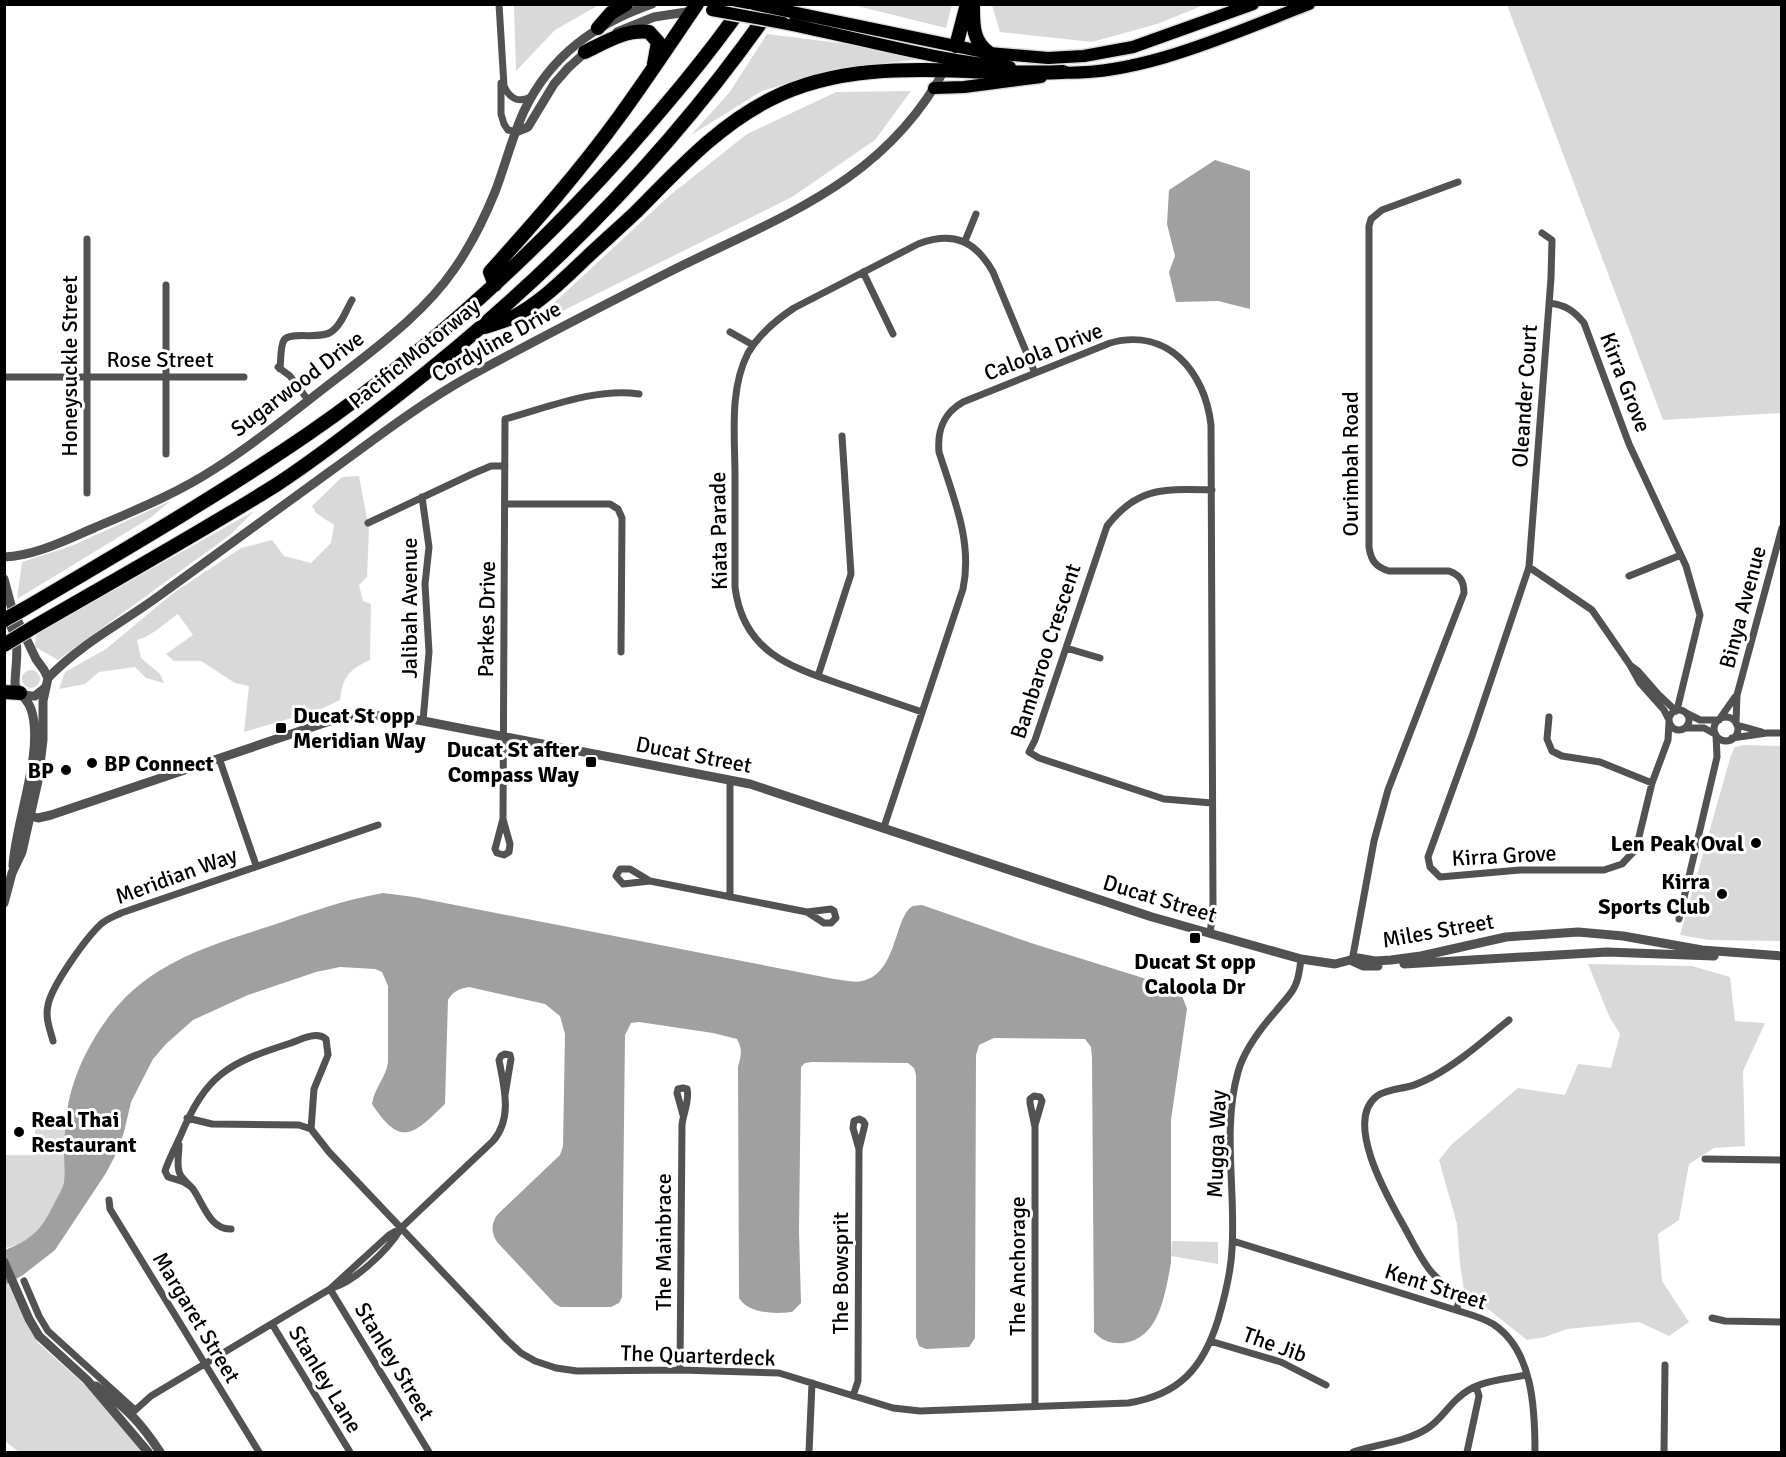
<svg xmlns="http://www.w3.org/2000/svg" width="1786" height="1457" viewBox="0 0 1786 1457" font-family="Signika,sans-serif">
  <style>
    .green { fill: #d9d9d9 }
    .water { fill: #a0a0a0 }
    .lines { fill: none; stroke-linecap: round; stroke-linejoin: round }
    .trunk-casing { stroke: #dbdbdb; stroke-width: 15 }
    .motorway-casing { stroke: #dbdbdb; stroke-width: 16 }
    .minor { stroke: #525252; stroke-width: 7 }
    .tertiary { stroke: #525252; stroke-width: 9 }
    .trunk { stroke: #000; stroke-width: 12 }
    .motorway { stroke: #000; stroke-width: 14 }
    .trunk-bridge-casing { stroke: #dbdbdb; stroke-width: 15; stroke-linecap: butt }
    .motorway-bridge-casing { stroke: #dbdbdb; stroke-width: 16; stroke-linecap: butt }
    .trunk-bridge { stroke: #000; stroke-width: 12 }
    .motorway-bridge { stroke: #000; stroke-width: 14 }
    .poi-dot { fill: #000; stroke: #fff; stroke-width: 2 }
    .labels { text-anchor: middle; stroke-width: 6; stroke-linejoin: round; paint-order: stroke }
    .street-label { font-size: 22px; fill: #000; stroke: #fff }
    .poi-label { font-size: 22px; font-weight: bold; fill: #000; stroke: #fff; text-anchor: end }
  </style>
  <rect width="100%" height="100%" fill="#fff"/>
  <path class="green" d="M514,5V4L599,5L555,30L516,71Z
    M853,5H952L946,28Z
    M992,5V4L1204,5L1157,24L1092,42L1000,32Z
    M1507,5H1781V413L1663,420Z
    M767,34L911,52L913,60L835,69L762,91L691,135L729,93Z
    M911,91L875,140L792,197L526,329L669,196L747,134L836,92Z
    M359,476L369,529L367,577L359,585L363,601L371,604L370,660C349,670 343,676 340,700L319,710L244,732L249,686L235,683L201,661H174L166,654L193,635L178,614C166,622 151,637 137,640L141,658L160,674L164,683L146,678L135,667L99,672L85,684L59,689L65,672L106,649L172,594L241,548L272,540L284,556L311,563L331,543L334,525L316,513L312,506L342,477Z
    M172,500L150,518L17,599L22,562L74,545Z
    M254,511L230,535L58,660L35,647L36,634Z
    M22 679a9 9 0 1 1 18 0a9 9 0 1 1-18 0Z
    M1744,745L1781,746V941L1709,940L1680,935L1731,755L1735,747Z
    M1588,964L1692,966L1730,977L1735,1021L1765,1023L1743,1071L1745,1146L1714,1148L1689,1164L1679,1220L1658,1234L1662,1281L1689,1322L1669,1336L1639,1322L1567,1329L1545,1337L1527,1340L1464,1290L1460,1264L1457,1224L1439,1160L1451,1145L1518,1088L1565,1095L1578,1064L1611,1068L1620,1034L1609,1016Z
    M65,1126C63,1144 65,1161 64,1179C63,1194 47,1223 36,1233C28,1241 17,1245 7,1248L4,1243V1155H35V1127Z
    M1172,1241L1218,1242V1264L1171,1256Z
    M7,1282L26,1323L38,1343L102,1400L145,1452H19L5,1441L4,1285Z"/>
  <path class="water" d="M1215,160L1250,171V309L1218,301L1176,302L1169,272L1175,256L1167,224L1169,190Z
    M383,893L414,897L834,979C843,980 854,983 862,981C898,974 894,915 913,906C913,906 921,905 922,905L1031,943L1172,987L1181,993L1187,1009L1171,1120V1263C1165,1293 1160,1338 1124,1343C1111,1344 1102,1341 1094,1332L1092,1058L1091,1047L1085,1039L994,1038L979,1045L976,1055L975,1338L969,1347L926,1349L919,1346L916,1337V1075L914,1068L908,1063L812,1062L805,1063L801,1067L799,1231L801,1303L792,1312C775,1314 749,1314 739,1298L738,1067C741,1055 743,1050 737,1039L713,1033L639,1022L631,1023L625,1035L622,1297L619,1303L611,1307H561L555,1304L497,1242C491,1232 491,1225 497,1215L560,1155L563,1146L565,1034L560,1016L545,1004L469,987C459,989 453,991 448,1000L445,1104C413,1135 401,1148 372,1104C374,1088 386,1078 388,1062V986L382,972L375,969L340,967L316,972L248,995L193,1020L166,1044L153,1059L131,1102L124,1132L117,1152L106,1173L55,1250L23,1275L5,1285V1250C33,1239 42,1229 55,1202C58,1196 63,1189 64,1181C65,1173 64,1163 64,1154C64,1136 65,1118 69,1100C76,1069 91,1040 110,1015C151,962 209,946 270,926C308,913 343,900 383,893Z"/>
  <g class="lines">
    <g class="trunk-casing">
      <path id="trunk" d="M791,12L989,53L1048,58L1084,56L1133,47L1253,4
        M783,23C859,38 933,60 1010,67
        M1054,72C1135,79 1233,33 1309,4
        M934,88L964,87L1041,77"/>
    </g>
    <g class="motorway-casing">
      <path id="motorway" d="M973,4C973,24 972,41 989,53
        M598,28L611,13L626,4
        M956,46L967,4
        M585,52C606,42 626,29 649,32L658,42L654,64
        M495,285L490,272C535,222 579,172 619,117C646,80 671,42 697,4
        M485,327C493,324 503,322 511,318C539,304 563,280 585,259C602,243 619,228 636,212C678,170 717,126 771,99C862,53 966,77 1063,72
        M24,609C119,553 216,497 308,434C424,354 530,258 624,153C666,105 707,57 744,4
        M32,628C113,581 196,535 276,485C318,458 358,426 398,395C538,286 667,157 769,11
        M4,692L20,693"/>
    </g>
    <path class="minor" d="M499,4L504,86C510,99 519,104 532,96
      M501,83V114L504,124L508,130L516,132
      M1542,233L1552,240L1551,278L1529,567L1472,736L1428,857L1430,867L1440,877L1520,870H1604L1622,864L1636,849L1652,783L1668,740L1669,722
      M87,239V493
      M965,241L976,214
      M863,272L893,334
      M166,285V454
      M1549,303C1566,305 1574,311 1584,323L1629,444L1686,566L1700,615L1677,710
      M730,332L753,345
      M278,367L290,376L308,400
      M280,369C281,361 280,347 284,340C291,331 319,340 331,332C341,326 346,310 352,300
      M4,377H244
      M1212,490C1165,489 1138,486 1107,526L1035,740L1029,752L1039,758L1164,799L1212,803
      M422,497L429,547L425,584L429,652L423,721
      M505,504H610L618,509L622,518L621,652
      M368,523L472,474L491,466H505
      M1529,567L1592,610L1630,665L1640,683L1664,710L1669,720
      M1629,576L1681,555
      M1066,648L1100,658
      M1630,665L1638,671L1658,694L1676,711
      M818,676L851,574L842,436
      M1669 720a10 10 0 1 1 20 0a10 10 0 1 1-20 0Z
      M922,712C896,703 869,694 843,685C790,667 743,652 735,587C735,550 735,513 735,476C735,436 729,390 748,353C759,334 776,320 794,308L918,244C953,231 975,240 993,272L1035,373
      M1686,713L1700,720H1719
      M1549,717L1547,739L1552,751L1562,756L1600,762L1652,783
      M1721,717L1735,697
      M1714 729a12 12 0 1 1 24 0a12 12 0 1 1-24 0Z
      M1736,723L1737,695L1782,528
      M1737,725L1762,732
      M1686,728H1704L1715,734
      M1732,738L1767,733H1782
      M219,758L256,865
      M503,819L495,849L497,853L504,855L509,852L510,844L503,819L505,419C546,408 597,387 639,394
      M884,827L963,589C973,541 953,497 939,452C937,429 944,413 963,402L1110,343C1168,327 1205,372 1211,425L1213,909L1210,934
      M650,881L630,869H620L616,876L623,884L650,881L807,912L824,923H831L836,918L834,911L831,909L807,912
      M730,897V780
      M1679,919L1717,757L1716,735
      M1352,961L1374,841L1388,790L1464,593C1464,581 1460,575 1449,571H1389C1376,567 1371,561 1369,547V226L1371,219L1382,210L1458,182
      M53,1041C50,1029 45,1018 48,1005C52,985 86,938 101,924C107,919 115,916 121,913L378,825
      M187,1118L212,1124L299,1125L311,1129L329,1152L507,1340L521,1353L535,1361L556,1368L577,1371L680,1370L779,1373L893,1408L920,1411L1128,1403C1179,1395 1203,1368 1218,1320C1225,1296 1231,1273 1232,1249C1236,1191 1222,1129 1238,1072C1244,1050 1261,1028 1276,1011C1282,1003 1291,995 1295,986C1299,978 1300,968 1301,959
      M179,1145C179,1154 176,1166 180,1174C183,1180 189,1184 193,1189C203,1203 210,1230 231,1229
      M1705,1159L1782,1160
      M190,1186L184,1182L168,1177L165,1171C169,1159 175,1148 180,1137C206,1074 228,1063 291,1043C301,1039 317,1031 326,1039L328,1055L314,1089L311,1129
      M109,1200L110,1209L259,1452
      M1233,1241L1462,1312C1472,1315 1483,1318 1493,1324C1533,1350 1535,1409 1535,1452
      M24,1281L39,1316L48,1331L135,1410
      M332,1288C354,1282 388,1250 400,1230
      M330,1289L429,1452
      M1456,1310L1459,1302L1457,1298C1449,1287 1437,1280 1429,1269C1420,1257 1413,1243 1406,1230C1391,1203 1342,1122 1377,1096C1387,1089 1400,1089 1411,1086C1418,1084 1426,1080 1432,1077C1460,1062 1484,1040 1509,1020
      M1712,1318L1725,1321L1782,1322
      M272,1324L350,1452
      M1210,1341L1281,1362L1326,1385
      M680,1370L682,1125C683,1114 690,1100 687,1089L683,1088L678,1089L677,1093L683,1115
      M853,1396L858,1381L859,1149L865,1124L863,1121L859,1119L854,1121L853,1128L859,1149
      M1035,1406V1127L1030,1103V1099L1034,1096L1040,1097L1042,1101L1035,1125
      M131,1414L151,1396L330,1289L389,1235L401,1228L493,1141C513,1118 504,1087 499,1060L501,1056L505,1054L510,1055L511,1059L505,1095
      M809,1452L812,1383
      M1353,1452C1377,1444 1407,1442 1428,1428C1440,1420 1447,1408 1457,1399C1476,1380 1502,1380 1526,1375
      M1467,1452L1479,1396L1476,1386
      M1664,1452L1665,1365"/>
    <path class="tertiary" d="M617,32L654,17L693,11
      M516,132L528,127L554,84L568,68L588,50
      M4,557C35,556 66,540 94,528C136,510 178,493 216,468C259,441 299,407 340,376C381,344 425,312 455,268C471,245 484,219 495,192C505,166 512,137 524,111C551,55 595,24 652,4
      M4,579L12,609L36,659L44,670L48,678L43,701V740L38,781L22,852L12,873L4,903
      M6,616C22,646 16,652 15,684C18,694 25,696 35,696L46,687
      M48,678C82,642 128,620 167,590C222,550 277,510 332,470C376,438 420,404 468,377C536,340 604,305 673,270C782,216 885,182 946,67
      M22,814L38,818L51,815L333,720C364,712 391,716 423,721L750,784L1152,917L1301,959L1335,964L1358,958L1375,961L1391,960L1421,956L1506,937L1578,932L1623,936L1702,950L1782,956
      M13,866C15,823 45,750 31,709C29,703 25,699 21,694
      M1352,961L1363,966H1378
      M1404,964L1607,952L1714,956
      M4,1262L29,1319L39,1336L87,1380L148,1452
      M96,1386C124,1405 142,1424 160,1452"/>
    <use href="#trunk" class="trunk"/>
    <use href="#motorway" class="motorway"/>
    <g class="trunk-bridge-casing">
      <path id="trunk-bridge" d="M753,4L791,12
        M712,10L783,23"/>
    </g>
    <g class="motorway-bridge-casing">
      <path id="motorway-bridge" d="M4,620L24,609
        M4,645L32,628"/>
    </g>
    <use href="#trunk-bridge" class="trunk-bridge"/>
    <use href="#motorway-bridge" class="motorway-bridge"/>
  </g>
  <g class="poi-dot">
    <rect x="275" y="722" width="12" height="12" rx="3"/>
    <rect x="585" y="756" width="12" height="12" rx="3"/>
    <circle cx="92" cy="763" r="6"/>
    <circle cx="66" cy="770" r="6"/>
    <circle cx="1756" cy="843" r="6"/>
    <circle cx="1722" cy="894" r="6"/>
    <rect x="1189" y="932" width="12" height="12" rx="3"/>
    <circle cx="19" cy="1132" r="6"/>
  </g>
  <g class="labels">
    <g class="street-label">
      <text transform="translate(496 341) rotate(-29)" y="8">Cordyline Drive</text>
      <text transform="translate(1043 351) rotate(-21)" y="8">Caloola Drive</text>
      <text transform="translate(414 353) rotate(-39)" y="8">Pacific Motorway</text>
      <text x="160" y="367">Rose Street</text>
      <text transform="translate(69 366) rotate(-90)" y="8">Honeysuckle Street</text>
      <text transform="translate(1626 382) rotate(69)" y="8">Kirra Grove</text>
      <text transform="translate(297 383) rotate(-37)" y="8">Sugarwood Drive</text>
      <text transform="translate(1524 396) rotate(-86)" y="8">Oleander Court</text>
      <text transform="translate(1350 464) rotate(-90)" y="8">Ourimbah Road</text>
      <text transform="translate(718 531) rotate(-91)" y="8">Kiata Parade</text>
      <text transform="translate(1742 607) rotate(-75)" y="8">Binya Avenue</text>
      <text transform="translate(409 608) rotate(-90)" y="8">Jalibah Avenue</text>
      <text transform="translate(486 619) rotate(-89)" y="8">Parkes Drive</text>
      <text transform="translate(1045 651) rotate(-72)" y="8">Bambaroo Crescent</text>
      <text transform="translate(694 754) rotate(11)" y="8">Ducat Street</text>
      <text transform="translate(1504 855) rotate(-3)" y="8">Kirra Grove</text>
      <text transform="translate(176 875) rotate(-20)" y="8">Meridian Way</text>
      <text transform="translate(1160 898) rotate(17)" y="8">Ducat Street</text>
      <text transform="translate(1438 930) rotate(-10)" y="8">Miles Street</text>
      <text transform="translate(1216 1144) rotate(-88)" y="8">Mugga Way</text>
      <text transform="translate(663 1242) rotate(-90)" y="8">The Mainbrace</text>
      <text transform="translate(1017 1266) rotate(-90)" y="8">The Anchorage</text>
      <text transform="translate(840 1273) rotate(-90)" y="8">The Bowsprit</text>
      <text transform="translate(1436 1286) rotate(18)" y="8">Kent Street</text>
      <text transform="translate(197 1317) rotate(59)" y="8">Margaret Street</text>
      <text transform="translate(1275 1344) rotate(20)" y="8">The Jib</text>
      <text transform="translate(698 1355) rotate(2)" y="8">The Quarterdeck</text>
      <text transform="translate(395 1361) rotate(59)" y="8">Stanley Street</text>
      <text transform="translate(326 1379) rotate(59)" y="8">Stanley Lane</text>
    </g>
    <g class="poi-label">
      <text x="293" y="723" text-anchor="start">Ducat St opp<tspan x="293" dy="25">Meridian Way</tspan></text>
      <text x="579" y="757">Ducat St after<tspan x="579" dy="25">Compass Way</tspan></text>
      <text x="104" y="771" text-anchor="start">BP Connect</text>
      <text x="54" y="778">BP</text>
      <text x="1744" y="851">Len Peak Oval</text>
      <text x="1710" y="889">Kirra<tspan x="1710" dy="25">Sports Club</tspan></text>
      <text x="1195" y="969" text-anchor="middle">Ducat St opp<tspan x="1195" dy="25">Caloola Dr</tspan></text>
      <text x="31" y="1127" text-anchor="start">Real Thai<tspan x="31" dy="25">Restaurant</tspan></text>
    </g>
  </g>
  <rect width="1786" height="1457" fill="none" stroke="#000000" stroke-width="12"/>
</svg>
